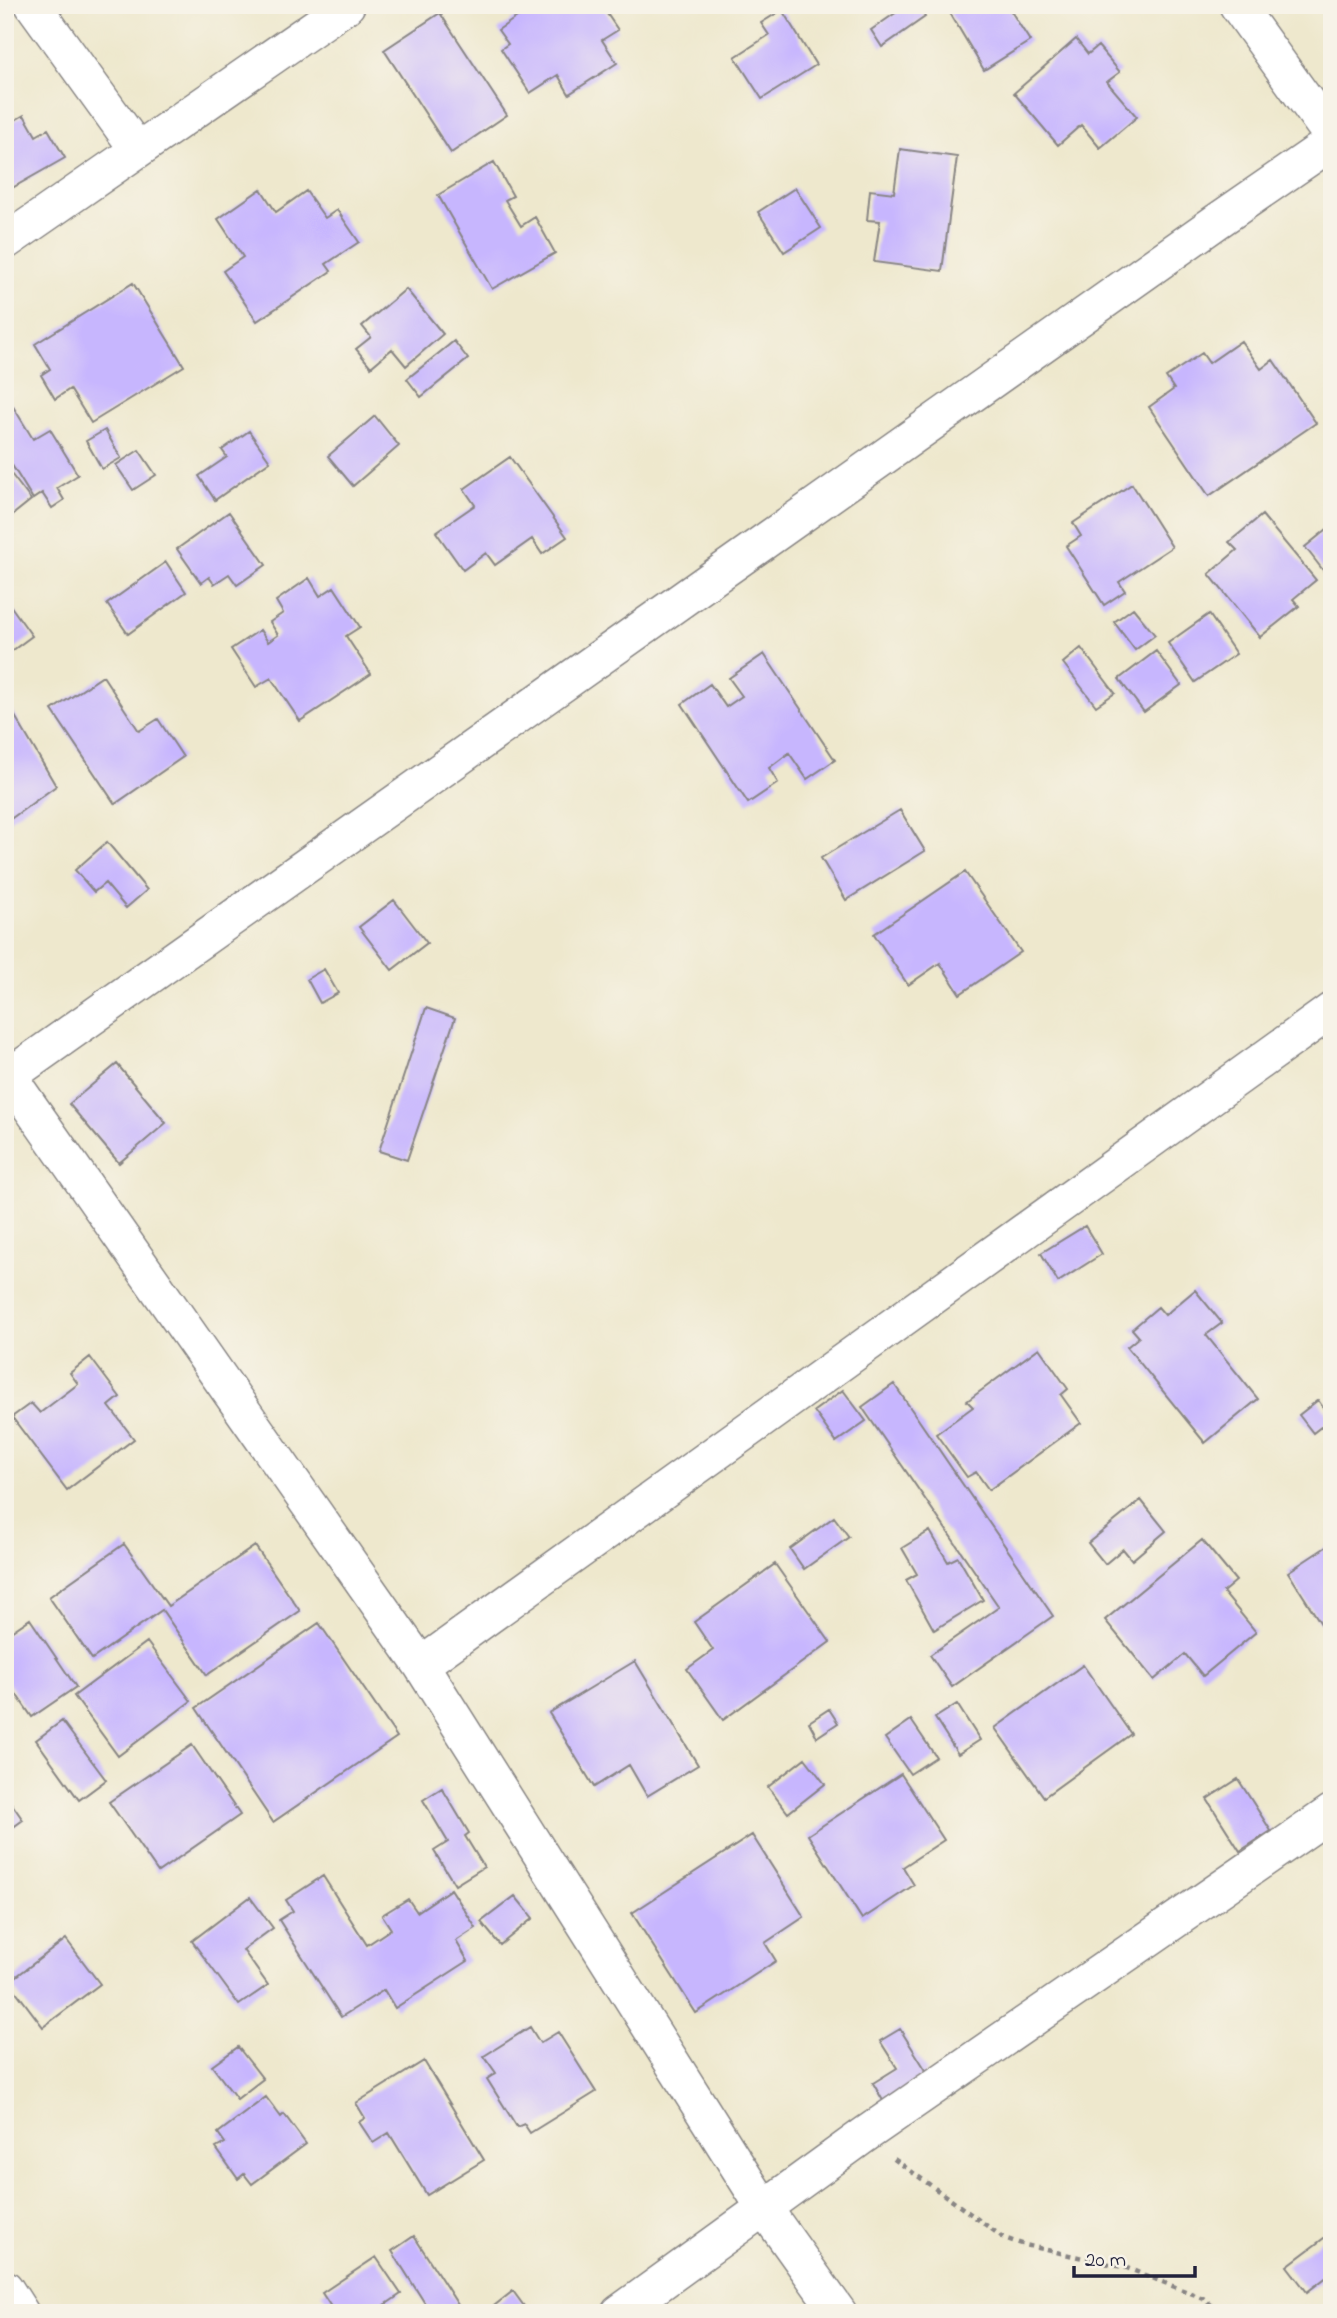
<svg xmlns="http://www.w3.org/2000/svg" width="1337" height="2318" viewBox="0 0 1337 2318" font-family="'Indie Flower',sans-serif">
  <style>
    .building { fill: #c7b6fe }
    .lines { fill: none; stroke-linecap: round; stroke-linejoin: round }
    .minor-casing { stroke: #888584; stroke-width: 38 }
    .path { stroke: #888584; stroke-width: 4.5; stroke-dasharray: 5 5; stroke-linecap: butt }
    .minor { stroke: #fff; stroke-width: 35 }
  </style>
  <rect width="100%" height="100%" fill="#f7f3e8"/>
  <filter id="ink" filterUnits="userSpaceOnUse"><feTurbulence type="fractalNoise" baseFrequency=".0143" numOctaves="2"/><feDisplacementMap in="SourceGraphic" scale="14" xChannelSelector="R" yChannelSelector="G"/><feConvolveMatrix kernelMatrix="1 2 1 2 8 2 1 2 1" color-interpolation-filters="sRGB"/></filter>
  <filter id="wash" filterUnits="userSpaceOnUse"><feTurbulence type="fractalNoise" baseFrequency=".00686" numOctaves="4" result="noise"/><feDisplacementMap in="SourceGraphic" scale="28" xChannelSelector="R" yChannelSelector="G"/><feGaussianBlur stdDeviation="1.57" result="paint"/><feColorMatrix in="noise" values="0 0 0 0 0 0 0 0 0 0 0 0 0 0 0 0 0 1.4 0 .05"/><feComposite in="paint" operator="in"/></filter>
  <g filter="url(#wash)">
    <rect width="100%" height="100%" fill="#eee8cd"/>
    <g id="blocks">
      <path class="building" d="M514,5H601L618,30L602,40L617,63L569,94L558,75L530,93L501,49L508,44L498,30L520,15Z
        M907,5H917L925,17L882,47L871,30Z
        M963,5H1007L1030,41L984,70L950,13Z
        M782,10L816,65L762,99L735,57L769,35L761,23Z
        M440,13L507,115L451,153L384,50Z
        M1076,39L1088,54L1098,46L1120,72L1107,82L1137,117L1100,148L1081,125L1058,145L1014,93Z
        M24,115L36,136L48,129L65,158L5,192V126Z
        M900,149L957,157L942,271L874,262L880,221L867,220L870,190L894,193Z
        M494,162L513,196L505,200L521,226L535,217L555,253L492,289L438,195Z
        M795,188L821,228L784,252L758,212Z
        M261,189L276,212L306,191L325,218L337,210L359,242L326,264L331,271L257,321L223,271L243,257L218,219Z
        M133,283L184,366L91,423L70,389L55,399L41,375L50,369L35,344Z
        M406,289L443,334L406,366L392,349L371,367L356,349L371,337L362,326Z
        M454,341L468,359L421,397L407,379Z
        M1241,341L1261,369L1273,360L1316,423L1209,496L1149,407L1174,389L1166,377L1202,353L1209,363Z
        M9,400L33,439L50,429L78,475L57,488L64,500L52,508L42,493L33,499L5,454V402Z
        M375,416L399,446L353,486L328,456Z
        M105,430L121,458L102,469L86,441Z
        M249,431L270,461L215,500L199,476L227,457L222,450Z
        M139,450L156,475L133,490L116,465Z
        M510,457L567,537L542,554L532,539L495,565L486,553L463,570L436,532L475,505L464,489Z
        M5,466L31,500L5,521Z
        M1132,484L1172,547L1119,582L1125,591L1104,605L1066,546L1081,536L1073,523Z
        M229,512L266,565L237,585L229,574L214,584L209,577L201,583L177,549Z
        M1262,515L1316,580L1293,599L1299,606L1260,637L1209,574L1237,550L1229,542Z
        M1332,525V576L1329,578L1305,547Z
        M166,562L186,592L128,634L107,604Z
        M309,578L320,596L334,587L360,627L346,636L371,674L300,721L271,678L256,687L231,649L260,630L268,642L278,635L270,622L283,613L276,601Z
        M5,598L32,636L5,656Z
        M1133,608L1155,635L1135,650L1114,622Z
        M1209,614L1236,654L1195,682L1168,643Z
        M1081,648L1115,693L1096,706L1063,663Z
        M1156,651L1181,685L1144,712L1119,679Z
        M764,654L835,760L807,779L789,753L769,768L778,783L748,803L682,704L710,684L726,707L742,696L729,678Z
        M103,676L139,731L158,719L183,757L115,804L52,710Z
        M5,699L56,786L5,823Z
        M900,810L925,851L846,900L821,858Z
        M107,842L147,890L126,908L105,883L94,892L75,870Z
        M965,872L1021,952L960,994L940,963L908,985L874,934Z
        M394,900L427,943L392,970L359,927Z
        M324,969L338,993L320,1003L307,979Z
        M426,1008L455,1018L407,1160L379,1151Z
        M117,1064L166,1123L119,1163L69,1104Z
        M1085,1226L1102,1254L1058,1282L1041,1253Z
        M1195,1290L1222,1323L1206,1335L1258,1399L1205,1443L1127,1347L1139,1337L1132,1329L1158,1307L1165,1315Z
        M1039,1348L1068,1389L1061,1395L1081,1423L989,1490L976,1472L967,1477L936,1434L973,1407L967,1401Z
        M90,1357L120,1397L109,1406L134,1439L67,1490L12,1417L31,1403L40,1413L78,1384L70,1373Z
        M894,1384L1053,1616L952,1687L930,1655L999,1607L862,1407Z
        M843,1390L866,1421L836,1442L814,1411Z
        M1318,1400L1331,1419L1313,1433L1299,1415Z
        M1141,1500L1166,1531L1132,1560L1123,1549L1105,1564L1088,1543Z
        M834,1517L849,1537L804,1569L790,1549Z
        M930,1531L948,1562L958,1557L983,1600L934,1630L906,1580L917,1574L902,1548Z
        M1202,1540L1236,1581L1223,1592L1256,1632L1203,1676L1185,1654L1154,1680L1105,1620Z
        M1332,1543V1641L1288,1572Z
        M124,1544L168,1606L255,1546L300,1611L207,1675L162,1610L92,1659L49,1597Z
        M775,1564L830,1642L723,1720L687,1669L713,1650L694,1622Z
        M30,1619L76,1687L32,1717L5,1678V1636Z
        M319,1623L397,1737L273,1822L196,1708Z
        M147,1642L191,1701L118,1756L74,1696Z
        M635,1661L698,1765L647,1796L629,1765L594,1787L549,1713Z
        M1083,1665L1131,1734L1044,1797L995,1728Z
        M957,1704L980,1740L958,1754L935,1718Z
        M829,1709L838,1723L817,1737L809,1722Z
        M911,1720L936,1757L910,1774L885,1738Z
        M62,1721L106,1780L79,1800L36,1740Z
        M192,1745L240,1815L158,1872L109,1802Z
        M805,1758L825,1784L788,1813L768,1787Z
        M901,1774L944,1840L903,1867L914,1885L862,1919L808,1835Z
        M1238,1779L1271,1831L1240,1851L1207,1799Z
        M442,1788L469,1833L465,1836L484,1867L455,1885L434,1851L448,1842L423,1800Z
        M5,1794L23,1820L5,1833Z
        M752,1835L804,1917L765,1943L776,1961L696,2013L632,1913Z
        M323,1876L367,1945L391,1929L382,1915L408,1899L417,1912L451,1889L476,1928L456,1941L468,1961L395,2008L384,1990L341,2017L279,1920L293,1911L286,1900Z
        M515,1896L533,1918L500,1945L481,1922Z
        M250,1897L273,1928L243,1950L268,1985L239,2005L192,1941Z
        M66,1939L100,1984L43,2027L9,1982Z
        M530,2027L540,2043L558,2032L596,2092L530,2133L524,2124L517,2127L487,2079L496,2073L484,2056Z
        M900,2029L927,2072L886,2106L873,2083L897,2068L880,2041Z
        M238,2047L263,2079L237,2099L212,2066Z
        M424,2061L484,2160L427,2195L389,2133L373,2143L359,2122L365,2118L356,2103Z
        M266,2097L281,2117L284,2114L306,2144L252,2184L244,2174L238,2179L216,2148L225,2143L218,2133Z
        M1332,2232V2273L1307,2292L1287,2266Z
        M414,2236L458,2305L445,2313H431L392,2251Z
        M376,2257L401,2294L373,2313H335L322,2293Z
        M513,2291L529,2313H485Z"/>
    </g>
  </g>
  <g filter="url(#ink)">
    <use href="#blocks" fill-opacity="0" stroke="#888584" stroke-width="2"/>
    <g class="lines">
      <g class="minor-casing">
        <path id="minor" d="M33,5L137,149
          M1237,5L1332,137
          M5,242L347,5
          M5,1071L421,1665L764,2208L839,2313
          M9,1076L1216,222L1332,142
          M421,1665L1332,1010
          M5,2288L21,2313
          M619,2313L863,2136L1332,1812"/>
      </g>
      <path class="path" d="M894,2159L1004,2238L1025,2245L1127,2268L1203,2298L1221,2313"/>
      <use href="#minor" class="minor"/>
    </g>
  </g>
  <rect width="1337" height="2318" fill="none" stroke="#f7f3e8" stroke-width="28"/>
  <path d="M1074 2266v10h121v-10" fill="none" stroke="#22223b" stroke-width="3.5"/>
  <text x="1085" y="2266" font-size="21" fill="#22223b" stroke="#f7f3e8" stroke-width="5" paint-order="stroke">20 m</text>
</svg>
